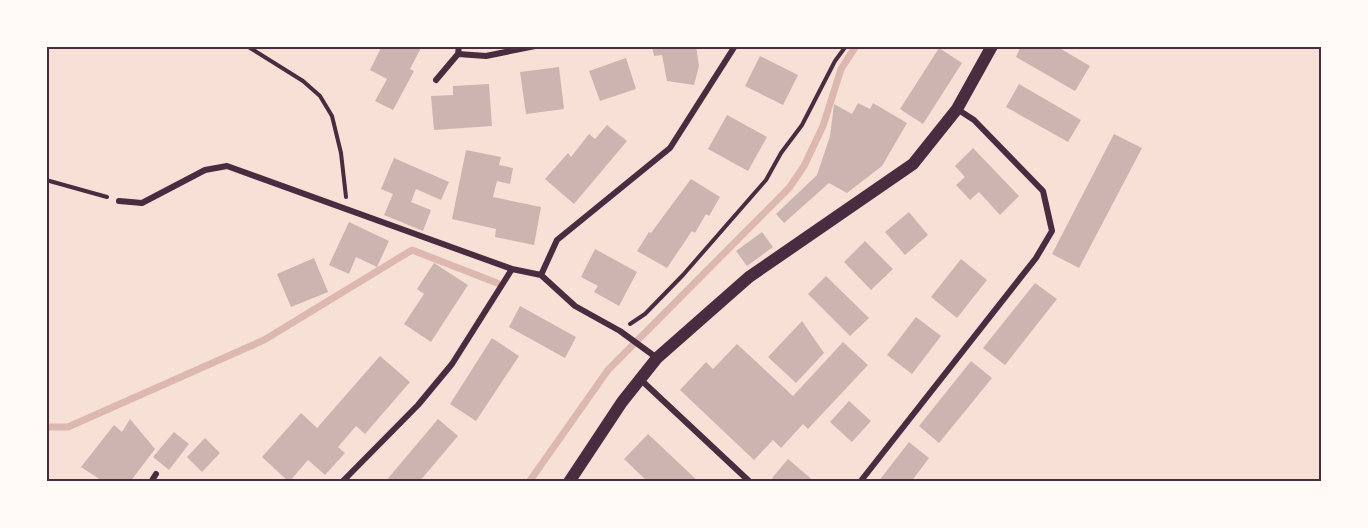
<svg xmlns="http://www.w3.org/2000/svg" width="1368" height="528" viewBox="0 0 1368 528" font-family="'IBM Plex Sans',sans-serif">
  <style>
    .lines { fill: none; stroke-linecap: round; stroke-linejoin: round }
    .stream { stroke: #dcb8b0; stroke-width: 7 }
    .building { fill: #ccb4b1 }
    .path { stroke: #4a2c40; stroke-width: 4 }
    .minor { stroke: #4a2c40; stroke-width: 6 }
    .secondary { stroke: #4a2c40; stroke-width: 12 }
    .neatline { fill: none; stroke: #4a2c40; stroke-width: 2 }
  </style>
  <rect width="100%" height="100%" fill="#f7e1d7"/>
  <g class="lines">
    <path class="stream" d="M46,427H68L264,340L412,250L497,283
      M529,482L608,370L789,188L804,166L823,126L841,69L856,46"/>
  </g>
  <path class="building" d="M382,46H422L410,69L414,71L393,110L375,101L387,79L370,70Z
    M652,46H696L699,66L694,85L667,81L662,55L654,56Z
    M1021,46H1056L1090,66L1075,91L1016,57Z
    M939,48L962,63L923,124L900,109Z
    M760,56L798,75L783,105L745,86Z
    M626,58L636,89L600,101L589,71Z
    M559,67L564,109L526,114L520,72Z
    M489,84L492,126L434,130L431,96L453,95V86Z
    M1019,84L1081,120L1068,142L1006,107Z
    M858,103L870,109L873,103L907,123L882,166L847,193L829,183L784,223L776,214L817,175L830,136L834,104L852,114Z
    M727,115L767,137L748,171L708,149Z
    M607,125L627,141L574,204L545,179L568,153L571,157L589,134L595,139Z
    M1114,134L1142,148L1079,268L1052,254Z
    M973,148L1019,196L1000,215L979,192L970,200L956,185L965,177L955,166Z
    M466,150L501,157L499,165L513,168L510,184L497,181L493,197L541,207L534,245L495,237L496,229L452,219Z
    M394,158L449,182L441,200L416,189L411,202L431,210L423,231L384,215L393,194L381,189Z
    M691,179L720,197L709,216L706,214L695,233L692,231L667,268L637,251L649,232L651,233Z
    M909,212L928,235L905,255L885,232Z
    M349,222L389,241L377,267L356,257L349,274L329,265Z
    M762,232L773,247L747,266L736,251Z
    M865,241L893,269L871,290L844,262Z
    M595,249L637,272L619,306L594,292L598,286L581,277Z
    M314,258L328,292L291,307L277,274Z
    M961,259L987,280L957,318L931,297Z
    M434,263L468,285L431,342L404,324L424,294L417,289Z
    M826,276L869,318L850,336L808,294Z
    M1035,283L1057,299L1005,365L983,348Z
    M520,306L576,337L565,358L509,327Z
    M916,317L941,336L912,374L887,355Z
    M802,321L824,353L796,383L768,357Z
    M492,338L519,356L476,421L450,404Z
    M843,342L868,365L808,429L803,424L781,448L773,440L754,460L680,390L706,362L713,369L737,344L793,396Z
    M380,356L410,382L365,434L356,426L338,447L345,453L325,475L308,460L289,482L262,457L301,413L317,428Z
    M971,361L992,378L939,443L919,426Z
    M849,401L871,421L852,442L830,422Z
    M130,419L155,449L130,482H104L81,467L114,425L122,432Z
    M438,419L458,436L419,482H385Z
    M174,432L189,444L169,470L153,457Z
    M648,434L699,482H648L624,459Z
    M205,438L220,453L202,472L187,457Z
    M909,442L929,458L911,482H878Z
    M788,459L815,482H776L772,478Z"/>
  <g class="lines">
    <path class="path" d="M247,46L303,81L320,96L332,116L341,153L346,197
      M46,180L107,197
      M630,324L645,314L683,275L766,180L781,153L802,125L835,61L846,46"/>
    <path class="minor" d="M458,54L486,56L535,46
      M436,80L458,54L459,46
      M119,201L142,203L205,170L227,166L512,269L541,275L575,306L620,331L657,358
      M541,275L557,240L670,148L735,46
      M640,379L750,482
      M151,482L156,474
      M342,482L418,405L452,364L512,269
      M860,482L1036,258L1052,231L1043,191L974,120L957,109"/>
    <path class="secondary" d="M569,482L622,402L657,358L749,277L913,164L957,109L992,46"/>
  </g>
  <rect width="1368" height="528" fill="none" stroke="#fffaf5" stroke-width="96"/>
  <rect x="48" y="48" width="1272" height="432" class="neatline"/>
</svg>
